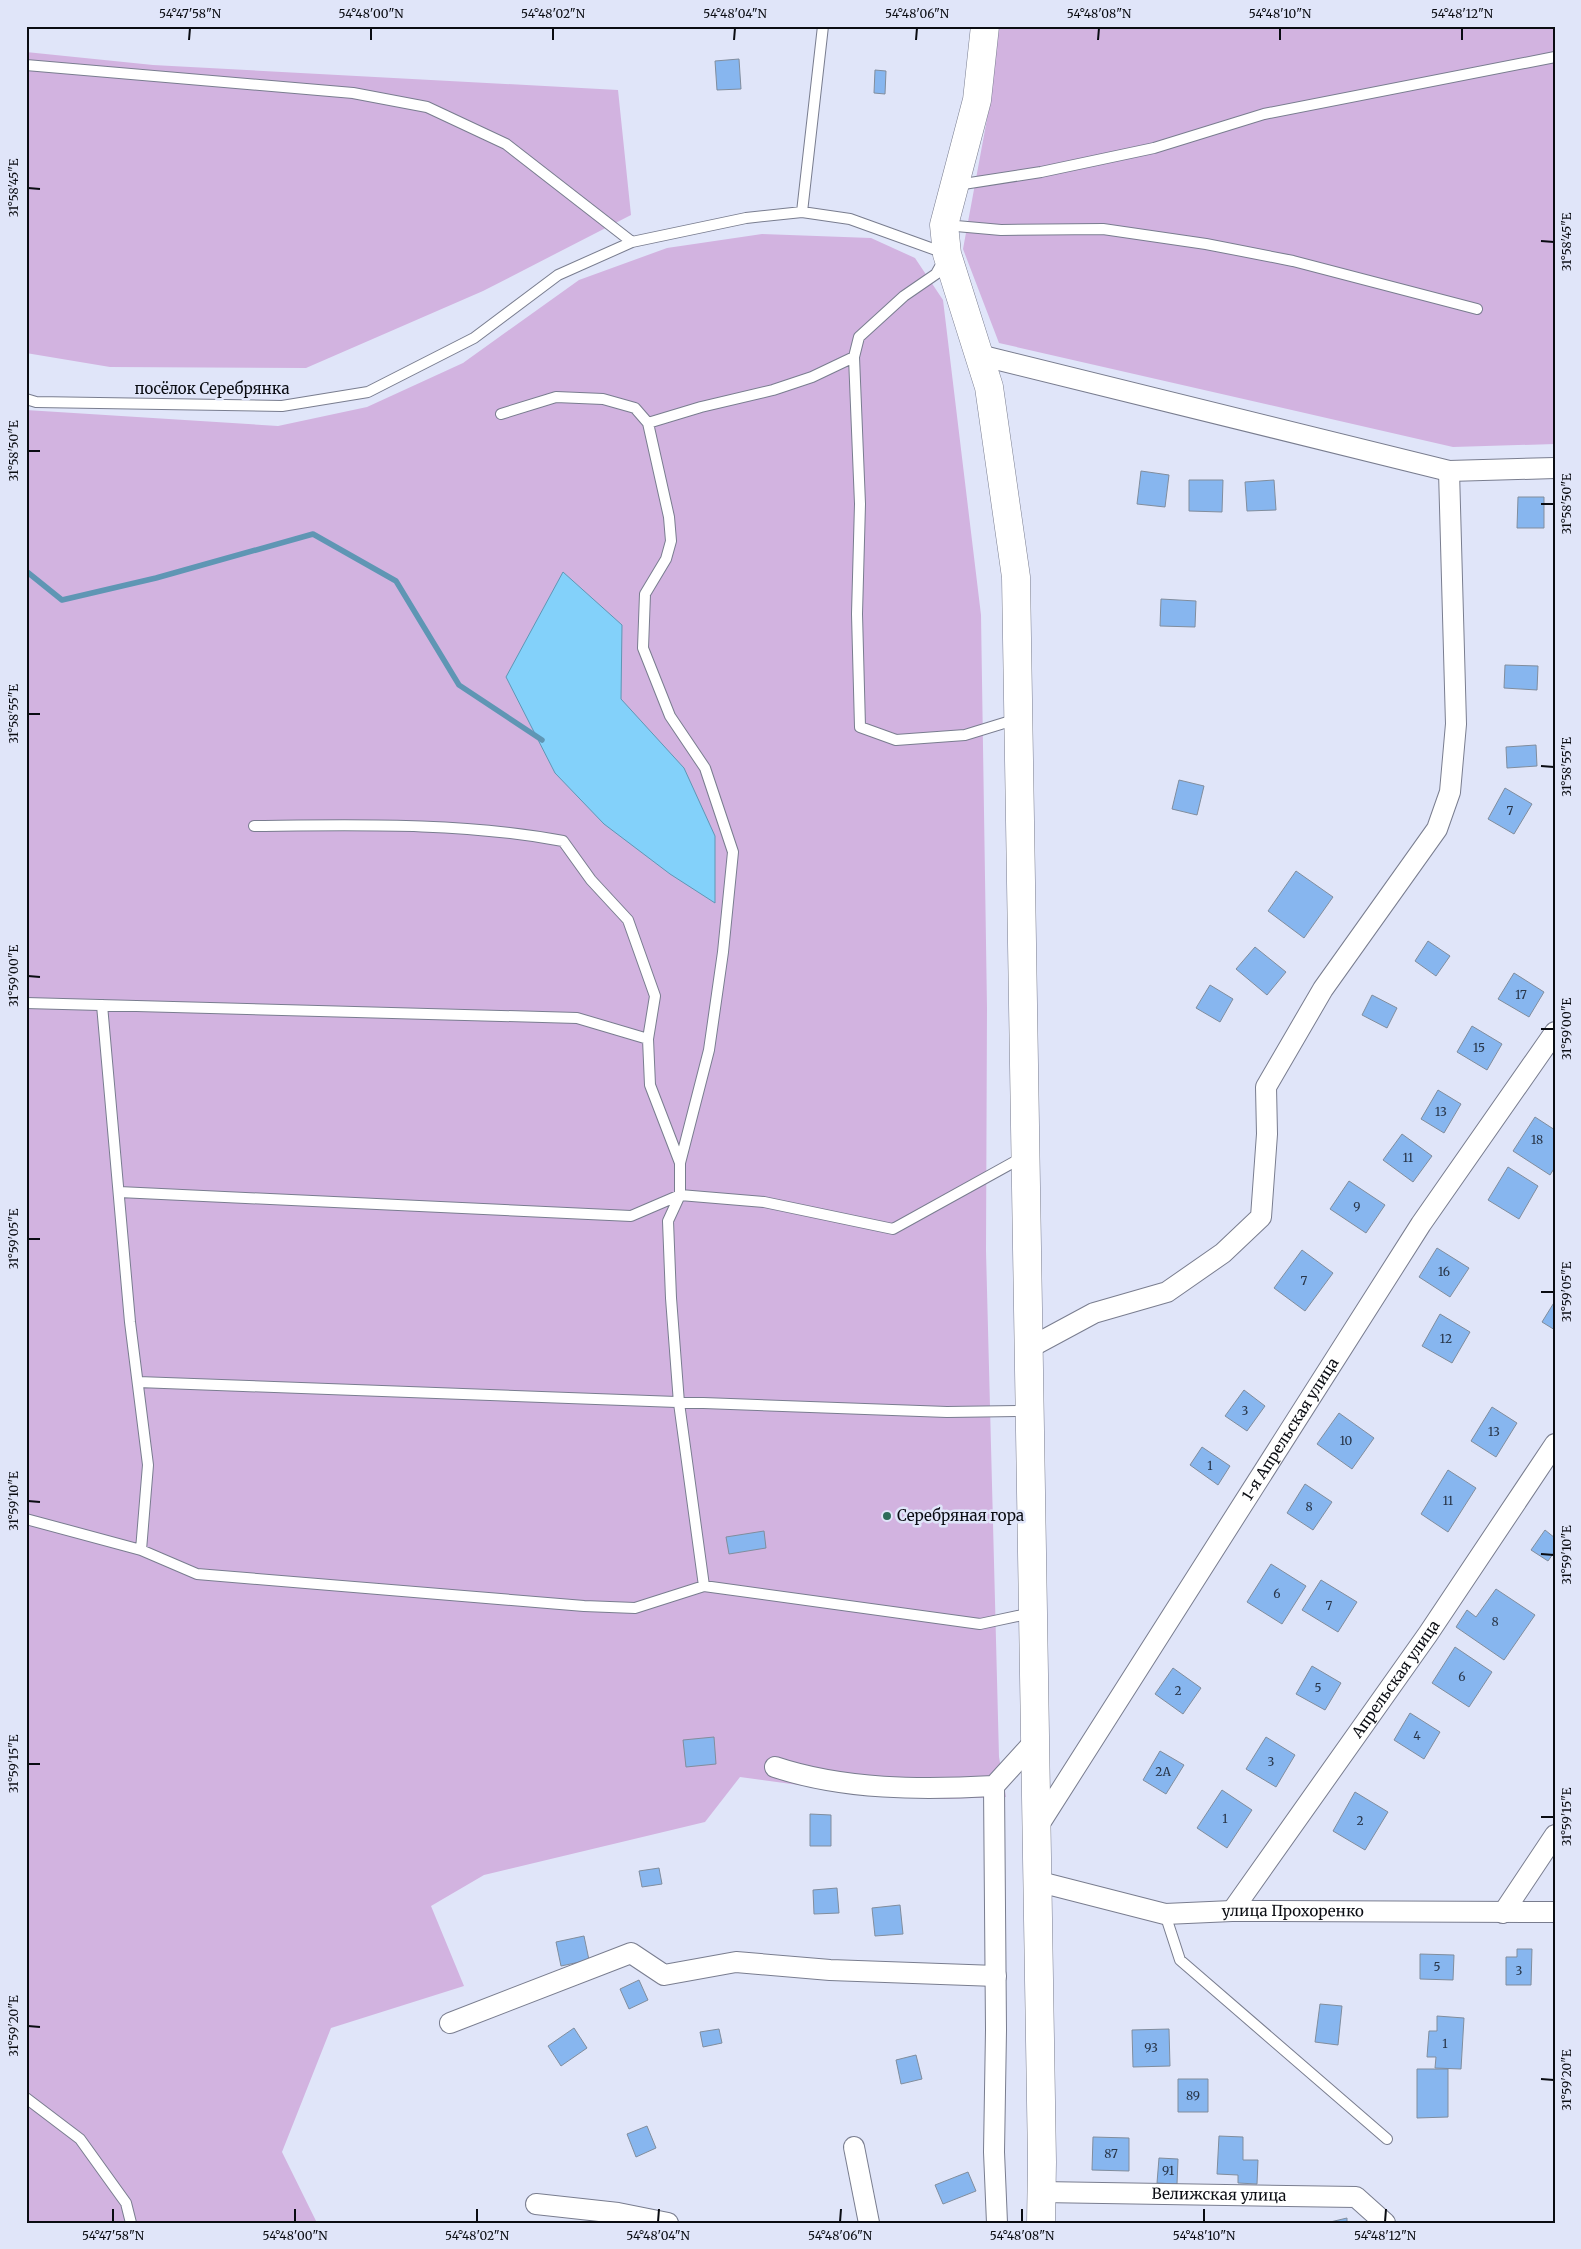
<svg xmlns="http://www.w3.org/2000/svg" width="1581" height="2249" viewBox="0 0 1581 2249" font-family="Merriweather,serif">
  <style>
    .green { fill: #d2b3e0 }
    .water { fill: #83d1fa; stroke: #5f96b4 }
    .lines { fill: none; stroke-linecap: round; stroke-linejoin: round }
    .stream { stroke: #5f96b4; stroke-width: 5.5 }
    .building { fill: #87b6ef; stroke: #818d9d }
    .lane-casing { stroke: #797d8f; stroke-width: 12 }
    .street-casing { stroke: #797d8f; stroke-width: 22 }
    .secondary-casing { stroke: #797d8f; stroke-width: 29 }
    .lane { stroke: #fff; stroke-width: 10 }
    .street { stroke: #fff; stroke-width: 20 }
    .secondary { stroke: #fff; stroke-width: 28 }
    .ticks { fill: none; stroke: #0a0c12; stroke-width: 2 }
    .poi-dot { fill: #2d6c59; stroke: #e0e5f9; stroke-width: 2 }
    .labels { text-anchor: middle; stroke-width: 5; stroke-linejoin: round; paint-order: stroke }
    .number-label { font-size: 12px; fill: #293649 }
    .street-label { font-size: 15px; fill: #0a0c12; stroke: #e0e5f9 }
    .poi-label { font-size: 15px; fill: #0a0c12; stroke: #e0e5f9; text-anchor: start }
    .neatline { fill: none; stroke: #0a0c12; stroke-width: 2 }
    .ticks-label { font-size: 12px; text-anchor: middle; fill: #0a0c12 }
  </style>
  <rect width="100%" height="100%" fill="#e0e5f9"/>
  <path class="green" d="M998,26H1555V444L1453,447L999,343L963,249L987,119Z
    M26,52L153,65L618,90L631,215L483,291L306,368L110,367L26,353Z
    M762,234L871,238L915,258L943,300L981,615L987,1008L986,1251L999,1757L1006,1797L944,1799L858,1793L740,1777L705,1822L484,1875L431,1906L464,1986L331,2028L282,2152L317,2223H26V410L278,426L367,407L463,363L579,280L667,248Z"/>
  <path class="water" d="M563,572L622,625L621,699L684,768L715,836V903L670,874L604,824L555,773L506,677Z"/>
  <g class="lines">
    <path class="stream" d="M26,571L62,600L156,578L313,534L396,581L459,685L542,740"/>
  </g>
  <path class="building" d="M739,59L741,89L717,90L715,61Z
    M875,70L886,71L885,94L874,93Z
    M1141,471L1169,475L1165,507L1137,504Z
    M1189,480H1223L1222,512L1189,511Z
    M1274,480L1276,510L1247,511L1245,482Z
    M1518,497H1544V528H1517Z
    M1161,599L1196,601L1195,627L1160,626Z
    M1505,665L1538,666L1537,690L1504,688Z
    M1536,745L1537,766L1507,768L1506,747Z
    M1179,780L1204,786L1197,815L1172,809Z
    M1505,788L1532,804L1514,834L1488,819Z
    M1296,871L1333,897L1304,938L1268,911Z
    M1428,941L1450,956L1436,976L1415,961Z
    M1255,947L1286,972L1267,995L1236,969Z
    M1514,973L1544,992L1529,1017L1498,999Z
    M1210,985L1233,999L1220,1022L1196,1008Z
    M1372,995L1397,1008L1387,1028L1362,1015Z
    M1472,1026L1502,1044L1487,1070L1457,1052Z
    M1438,1090L1461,1104L1444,1133L1421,1119Z
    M1535,1117L1555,1130V1167L1550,1175L1513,1151Z
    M1402,1134L1432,1156L1413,1182L1383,1160Z
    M1508,1167L1538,1186L1519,1219L1488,1200Z
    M1349,1181L1385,1205L1366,1233L1330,1209Z
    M1437,1248L1469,1268L1450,1297L1419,1277Z
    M1302,1250L1333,1273L1305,1311L1274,1288Z
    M1555,1301V1330L1542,1322Z
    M1440,1314L1470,1332L1452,1363L1422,1346Z
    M1244,1390L1265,1406L1247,1431L1225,1416Z
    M1492,1407L1517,1423L1496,1457L1471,1441Z
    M1339,1413L1374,1438L1352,1469L1317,1444Z
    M1202,1447L1230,1466L1218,1485L1190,1465Z
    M1448,1470L1476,1488L1448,1532L1421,1514Z
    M1305,1484L1332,1502L1313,1530L1287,1513Z
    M1545,1530L1555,1538V1551L1548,1561L1531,1550Z
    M764,1531L766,1548L729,1554L726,1537Z
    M1271,1564L1306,1586L1282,1624L1247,1602Z
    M1321,1580L1357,1602L1338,1632L1302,1610Z
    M1496,1589L1535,1615L1504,1660L1456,1627L1467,1610L1476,1617Z
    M1455,1647L1492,1672L1469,1707L1432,1683Z
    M1312,1666L1341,1683L1325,1710L1296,1694Z
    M1173,1668L1201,1688L1183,1714L1155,1694Z
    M1410,1713L1440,1732L1424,1759L1394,1740Z
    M714,1737L716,1764L686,1767L683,1740Z
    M1266,1737L1295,1755L1276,1787L1246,1769Z
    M1160,1751L1184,1765L1166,1794L1143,1780Z
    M1222,1790L1252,1810L1227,1848L1197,1828Z
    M1355,1792L1388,1812L1365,1850L1333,1831Z
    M810,1814L831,1815V1846H810Z
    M659,1868L662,1884L642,1887L639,1871Z
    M837,1888L839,1913L814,1914L813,1890Z
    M900,1905L903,1934L875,1936L872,1908Z
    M584,1936L589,1960L561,1966L556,1942Z
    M1517,1949H1532L1531,1985H1506V1957H1517Z
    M1420,1954L1454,1955L1453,1980L1420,1979Z
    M639,1980L648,2000L629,2009L620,1989Z
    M1320,2004L1342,2006L1338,2045L1315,2042Z
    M1437,2016L1464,2018L1461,2069L1435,2068L1436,2057H1427L1429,2031H1437Z
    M574,2028L587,2048L561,2066L548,2046Z
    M719,2029L722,2043L703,2047L700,2032Z
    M1169,2029L1170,2066L1133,2067L1132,2030Z
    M916,2055L922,2079L901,2084L896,2060Z
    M1417,2069H1448V2117L1417,2118Z
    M1178,2079H1208V2112H1178Z
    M647,2126L656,2148L636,2157L627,2134Z
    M1219,2136L1243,2137V2160H1258L1257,2184L1238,2183V2175L1217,2174Z
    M1093,2137L1129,2138V2171L1092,2170Z
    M1159,2158L1178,2159L1177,2184L1157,2183Z
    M968,2172L976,2191L943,2204L935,2185Z
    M1347,2218V2223H1326Z"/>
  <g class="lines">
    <g class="lane-casing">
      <path id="lane" d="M26,65L353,93L427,107L506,144L632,242
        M957,185L1041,172L1154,148L1264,114L1555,57
        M802,212L823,26
        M945,225L1001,230L1103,229L1206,244L1293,261L1477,309
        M26,399L36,402L282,406L368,392L474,338L558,275L632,242L746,218L802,212L850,219L947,254L936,274L904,296L859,337L854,357L860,504L857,614L860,727L896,740L965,735L1017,719
        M501,414L556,397L603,399L635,408L648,423
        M26,1003L577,1018L648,1039
        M102,1005L130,1322L148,1465L141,1550
        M680,1163L709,1050L723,952L733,852L705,768L670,716L643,648L645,594L666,559L671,541L669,517L648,423L701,407L773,390L812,377L854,357
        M119,1192L631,1216L680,1195V1163L650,1085L648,1039L655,996L628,920L591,880L563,841C461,822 357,825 254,826
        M138,1382L947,1412L1028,1411
        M26,1519L141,1550L197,1574L584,1606L635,1608L704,1586L980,1624L1032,1613
        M704,1586L679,1403L671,1298L668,1221L680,1195L764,1202L893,1229L1023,1157
        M1165,1914L1180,1960L1387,2139
        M26,2098L80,2139L126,2203L131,2223"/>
    </g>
    <g class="street-casing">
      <g id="street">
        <path d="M979,355L1449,471L1555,468"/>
        <path d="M1029,1348L1094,1313L1167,1292L1223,1253L1261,1217L1267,1134L1266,1087L1323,989L1437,829L1450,792L1456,724L1449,471"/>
        <path d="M775,1767C844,1790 922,1790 994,1786L1034,1742"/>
        <path d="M994,1786L996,2030L994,2152L997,2223"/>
        <path id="s1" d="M1035,1831L1421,1224L1555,1032"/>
        <path id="s2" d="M1036,1881L1165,1914L1232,1911L1555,1912"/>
        <path id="s3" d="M1232,1911L1428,1634L1555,1444"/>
        <path d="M1503,1913L1555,1835"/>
        <path d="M450,2023L631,1953L664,1975L736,1962L830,1970L996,1976"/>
        <path d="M854,2147L869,2223"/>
        <path id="s4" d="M1041,2192L1356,2197L1385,2223"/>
        <path d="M536,2204L618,2213L668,2223"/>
      </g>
    </g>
    <g class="secondary-casing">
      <path id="secondary" d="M985,26L977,100L944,225L947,254L989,387L1016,577L1042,2162L1041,2223"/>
    </g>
    <use href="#lane" class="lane"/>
    <use href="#street" class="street"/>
    <use href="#secondary" class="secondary"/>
  </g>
  <path class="ticks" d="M189,40L190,28M371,40V28M553,40V28M734,40L735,28M916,40L917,28M1098,40L1099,28M1280,40V28M1462,40V28M28,188L40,189M1541,241L1554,242M28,451H40M1541,504H1554M28,714H40M1541,766L1554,767M28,976L40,977M1541,1029H1554M28,1239H40M1541,1292H1554M28,1501L40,1502M1541,1554L1554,1555M28,1764H40M1541,1817H1554M28,2026L40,2027M1541,2079L1554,2080M113,2222V2209M295,2222V2209M477,2222V2209M658,2222L659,2209M840,2222L841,2209M1022,2222V2209M1204,2222V2209M1385,2222L1386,2209"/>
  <circle class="poi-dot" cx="887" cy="1516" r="5"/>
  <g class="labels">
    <g class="number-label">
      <text x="1510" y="815">7</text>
      <text x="1521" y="999">17</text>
      <text x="1479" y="1052">15</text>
      <text x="1441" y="1116">13</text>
      <text x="1537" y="1144">18</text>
      <text x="1408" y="1162">11</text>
      <text x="1357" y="1211">9</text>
      <text x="1444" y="1276">16</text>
      <text x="1304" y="1285">7</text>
      <text x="1446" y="1343">12</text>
      <text x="1245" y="1415">3</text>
      <text x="1494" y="1436">13</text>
      <text x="1346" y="1445">10</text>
      <text x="1210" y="1470">1</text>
      <text x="1448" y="1505">11</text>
      <text x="1309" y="1511">8</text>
      <text x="1277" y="1598">6</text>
      <text x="1329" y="1610">7</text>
      <text x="1495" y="1626">8</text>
      <text x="1462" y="1681">6</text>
      <text x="1318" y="1692">5</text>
      <text x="1178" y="1695">2</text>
      <text x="1417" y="1740">4</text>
      <text x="1271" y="1766">3</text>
      <text x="1163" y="1776">2А</text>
      <text x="1225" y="1823">1</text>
      <text x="1360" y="1825">2</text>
      <text x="1437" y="1971">5</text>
      <text x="1519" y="1975">3</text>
      <text x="1445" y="2048">1</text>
      <text x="1151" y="2052">93</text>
      <text x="1193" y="2100">89</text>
      <text x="1111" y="2158">87</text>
      <text x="1168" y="2175">91</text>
    </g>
    <g class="street-label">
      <text x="212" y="394">посёлок Серебрянка</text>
      <text dy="5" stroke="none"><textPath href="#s1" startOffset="476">1-я Апрельская улица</textPath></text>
      <text dy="5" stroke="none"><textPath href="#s3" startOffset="284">Апрельская улица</textPath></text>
      <text dy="5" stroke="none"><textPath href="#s2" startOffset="261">улица Прохоренко</textPath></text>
      <text dy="5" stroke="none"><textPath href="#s4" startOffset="178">Велижская улица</textPath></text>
    </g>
    <g class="poi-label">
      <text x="897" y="1521">Серебряная гора</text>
    </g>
  </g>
  <rect width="1581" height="2249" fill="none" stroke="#e0e5f9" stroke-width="55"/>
  <rect x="28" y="28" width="1526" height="2194" class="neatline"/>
  <g class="ticks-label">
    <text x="190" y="18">54°47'58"N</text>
    <text x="371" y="18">54°48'00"N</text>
    <text x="553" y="18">54°48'02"N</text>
    <text x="735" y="18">54°48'04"N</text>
    <text x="917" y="18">54°48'06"N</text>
    <text x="1099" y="18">54°48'08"N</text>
    <text x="1280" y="18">54°48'10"N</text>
    <text x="1462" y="18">54°48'12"N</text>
    <text transform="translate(14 188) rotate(-90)" y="4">31°58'45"E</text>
    <text transform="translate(1567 242) rotate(-90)" y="4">31°58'45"E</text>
    <text transform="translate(14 451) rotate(-90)" y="4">31°58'50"E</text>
    <text transform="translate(1567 504) rotate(-90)" y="4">31°58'50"E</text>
    <text transform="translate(14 714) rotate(-90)" y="4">31°58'55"E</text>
    <text transform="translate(1567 767) rotate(-90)" y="4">31°58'55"E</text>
    <text transform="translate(14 976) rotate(-90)" y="4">31°59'00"E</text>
    <text transform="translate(1567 1029) rotate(-90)" y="4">31°59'00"E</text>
    <text transform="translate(14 1239) rotate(-90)" y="4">31°59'05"E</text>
    <text transform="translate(1567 1292) rotate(-90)" y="4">31°59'05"E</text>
    <text transform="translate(14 1501) rotate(-90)" y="4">31°59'10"E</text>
    <text transform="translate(1567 1555) rotate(-90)" y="4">31°59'10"E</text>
    <text transform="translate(14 1764) rotate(-90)" y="4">31°59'15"E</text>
    <text transform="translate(1567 1817) rotate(-90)" y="4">31°59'15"E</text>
    <text transform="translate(14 2026) rotate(-90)" y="4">31°59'20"E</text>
    <text transform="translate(1567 2080) rotate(-90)" y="4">31°59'20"E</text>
    <text x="113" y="2240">54°47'58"N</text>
    <text x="295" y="2240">54°48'00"N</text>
    <text x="477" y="2240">54°48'02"N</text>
    <text x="658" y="2240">54°48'04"N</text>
    <text x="840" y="2240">54°48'06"N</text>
    <text x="1022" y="2240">54°48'08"N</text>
    <text x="1204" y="2240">54°48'10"N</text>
    <text x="1385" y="2240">54°48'12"N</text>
  </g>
</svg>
